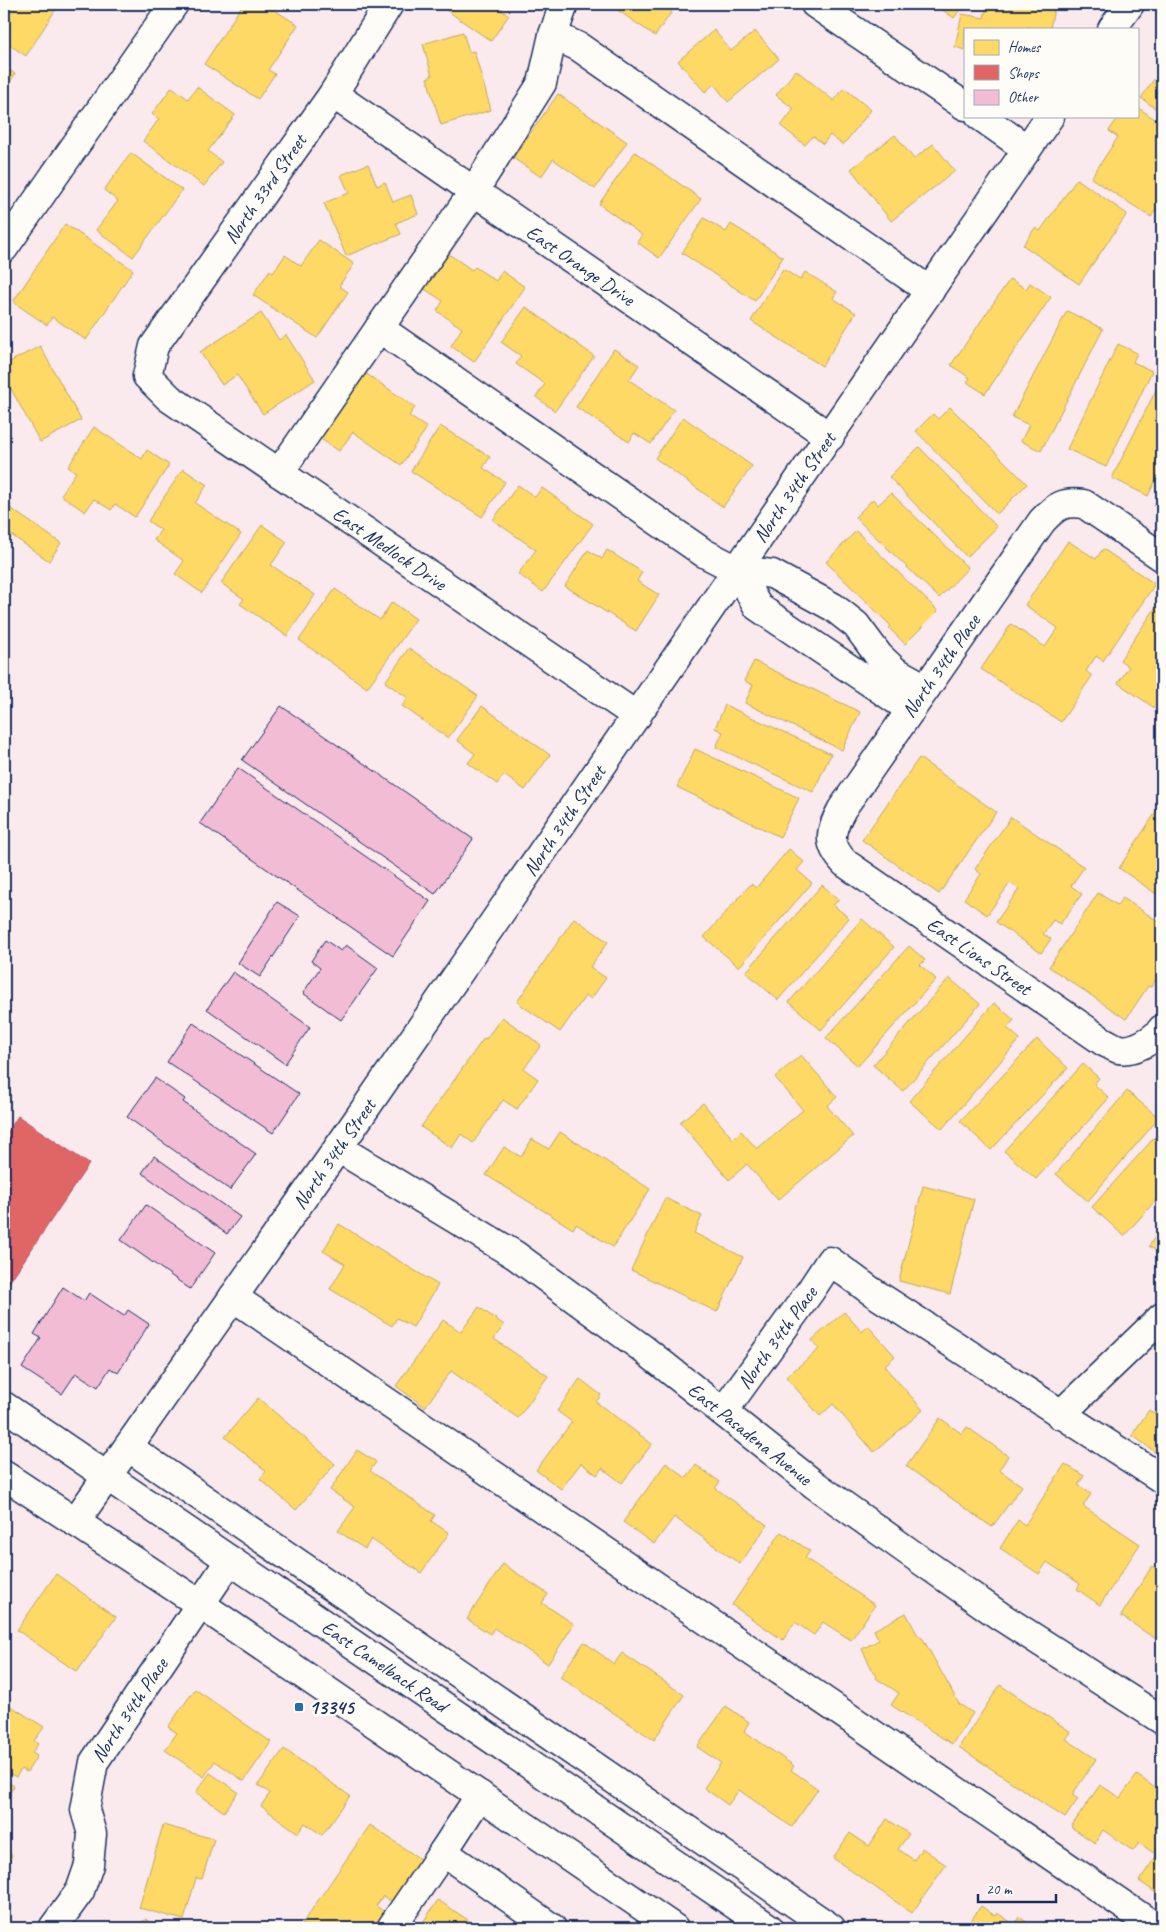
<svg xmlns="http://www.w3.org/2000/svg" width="1166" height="1932" font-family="Caveat,sans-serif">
<rect width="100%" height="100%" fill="#fae9ed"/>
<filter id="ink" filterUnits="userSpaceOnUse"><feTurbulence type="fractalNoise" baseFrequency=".02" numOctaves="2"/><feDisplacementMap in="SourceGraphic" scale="10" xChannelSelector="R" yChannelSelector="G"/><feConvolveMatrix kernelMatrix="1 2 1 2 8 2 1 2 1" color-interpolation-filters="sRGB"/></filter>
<g filter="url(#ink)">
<g fill="#ffd966" stroke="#bba664">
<polygon points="7,4 59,4 26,56 4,41 4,10"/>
<polygon points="243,4 265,4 298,25 268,70 275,74 258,99 204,64"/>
<polygon points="445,4 506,4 501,10 509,15 491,41 442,7"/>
<polygon points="609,4 677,4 655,36"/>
<polygon points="934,4 964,4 954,18"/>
<polygon points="987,4 1055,4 1050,29 1027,27 1027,29 965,29 965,50 955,47 962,14 984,18"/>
<polygon points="714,30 731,51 755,31 779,59 728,102 714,84 705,92 678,61"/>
<polygon points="463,32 469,52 474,51 491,110 441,125 427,78 432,76 423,44"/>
<polygon points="4,66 15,74 4,91"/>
<polygon points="1162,68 1162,113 1141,98"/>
<polygon points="796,70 834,101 844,88 871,110 843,145 830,135 823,144 813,136 805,145 781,126 794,109 776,95"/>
<polygon points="172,87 188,99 197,87 235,115 208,151 222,162 204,186 143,141 159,119 152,114"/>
<polygon points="558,94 627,142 595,189 553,159 541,177 513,158"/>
<polygon points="1137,107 1162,124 1162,136 1157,143 1162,146 1162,200 1151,217 1091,178 1118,137 1109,131 1119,116 1137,116"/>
<polygon points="895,135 914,159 933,144 955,171 891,221 851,169"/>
<polygon points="635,152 701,199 659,258 637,242 642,235 599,204"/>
<polygon points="131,153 182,190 133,257 96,230 118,201 104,190"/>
<polygon points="368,164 377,186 385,182 393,202 411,195 418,214 396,223 401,234 346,256 324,203 349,193 341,175"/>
<polygon points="1077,179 1127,214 1079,284 1023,245 1035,228 1040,231"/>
<polygon points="704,218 726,232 731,224 783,257 755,301 682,253"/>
<polygon points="65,224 133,270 86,340 52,317 47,325 13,302"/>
<polygon points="319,240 354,264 339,286 348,292 317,338 253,295 270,270 273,273 285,255 301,266"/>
<polygon points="447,253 472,270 475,267 496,281 502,271 525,287 474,362 451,346 462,328 437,311 443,301 423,288"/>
<polygon points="783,269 800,280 805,272 837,292 833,298 856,313 822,366 751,321"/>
<polygon points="1010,279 1026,289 1030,283 1051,297 985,394 967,382 970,378 951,365"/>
<polygon points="526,307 594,356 555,411 536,397 545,384 516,364 521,356 501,342"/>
<polygon points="1067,311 1103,329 1041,451 1021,441 1029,425 1012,417"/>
<polygon points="261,313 279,340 286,335 315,380 263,414 237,375 222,385 200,352"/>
<polygon points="1118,344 1137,353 1133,362 1152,371 1106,467 1067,449"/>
<polygon points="40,346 81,420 40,442 4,376 4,365"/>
<polygon points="614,349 639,365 629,380 674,410 651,444 634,433 629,442 576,407"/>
<polygon points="362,371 415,407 409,416 427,428 401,465 353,432 339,451 318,437"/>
<polygon points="1162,378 1162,467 1148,496 1112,478"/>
<polygon points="950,407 1027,484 997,514 916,431 933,414 938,419"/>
<polygon points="683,417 752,466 723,507 655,458"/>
<polygon points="440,426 490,457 483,468 505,482 482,517 411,471"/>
<polygon points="94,427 142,459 147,450 169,465 135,517 115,504 111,510 94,499 85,512 61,495 76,472 68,467"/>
<polygon points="919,447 997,527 967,557 889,477"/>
<polygon points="183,469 207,485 195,503 241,534 202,593 175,574 184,561 154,540 161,530 148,521"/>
<polygon points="518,485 535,497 542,488 593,524 543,592 518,574 536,550 493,520"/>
<polygon points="1162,490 1162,511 1154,506"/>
<polygon points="891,493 968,568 939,598 855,517 873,499 878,505"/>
<polygon points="4,504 61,543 49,561 4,530"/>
<polygon points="262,525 287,542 271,565 315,595 287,636 240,604 244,599 221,583"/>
<polygon points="856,531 938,611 905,644 889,628 891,626 826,562"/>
<polygon points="1068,541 1096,559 1103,549 1155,584 1103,661 1096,656 1086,671 1092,676 1061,722 981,669 1011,624 1045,647 1058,628 1025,605"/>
<polygon points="588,550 602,559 607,550 642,572 637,581 659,595 636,631 565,586"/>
<polygon points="335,589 380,620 392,602 416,619 367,688 299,640"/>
<polygon points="1162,598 1162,713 1118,683 1129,667 1120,660"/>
<polygon points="409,648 478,696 448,738 402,706 408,698 385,682"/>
<polygon points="754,661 860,712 842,750 745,703 753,685 744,681"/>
<polygon points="725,705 831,754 813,792 716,747 723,732 715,728"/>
<polygon points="482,706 550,755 525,790 504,775 497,784 468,763 475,754 457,740"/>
<polygon points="695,749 799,798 780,837 677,787"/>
<polygon points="919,758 996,812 939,894 862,840"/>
<polygon points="1162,803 1162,898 1119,868"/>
<polygon points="1011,817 1084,867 1071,886 1082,894 1060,924 1053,920 1043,934 1051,939 1041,953 996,922 1019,889 1010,883 987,915 964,899 981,874 975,869"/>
<polygon points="789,849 804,862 797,870 812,883 739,967 704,937 751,884 756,888"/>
<polygon points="822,885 839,900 833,905 849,918 778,1000 746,972"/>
<polygon points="1098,893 1117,905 1123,898 1162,924 1162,970 1151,987 1148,986 1126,1019 1049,967"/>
<polygon points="574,918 608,942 590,967 606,978 591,999 586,995 560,1032 517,1002"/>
<polygon points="862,919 894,947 821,1030 789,1002"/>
<polygon points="909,946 925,960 920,965 936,979 858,1066 826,1038"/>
<polygon points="949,978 980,1004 903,1091 873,1065"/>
<polygon points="994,1003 1014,1020 1007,1028 1020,1039 942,1129 909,1101"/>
<polygon points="502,1017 541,1045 524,1069 538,1079 517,1109 503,1100 473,1143 461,1134 452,1148 421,1127 484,1038 486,1039"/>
<polygon points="1037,1039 1068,1068 991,1150 960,1121"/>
<polygon points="801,1055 837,1097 827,1106 853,1136 778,1200 747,1164 729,1180 680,1122 703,1103 733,1139 741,1131 757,1149 803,1110 775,1077"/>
<polygon points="1083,1064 1099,1078 1094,1084 1109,1098 1036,1179 1004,1151"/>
<polygon points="1127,1091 1159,1118 1088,1201 1056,1174"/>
<polygon points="1162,1129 1162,1193 1124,1236 1092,1207"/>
<polygon points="560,1132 650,1189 613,1247 576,1224 573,1229 486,1175 504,1147 521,1157 532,1139 549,1149"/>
<polygon points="923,1186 974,1199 950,1294 899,1281"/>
<polygon points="665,1198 702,1216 694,1233 743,1257 717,1312 631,1270"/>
<polygon points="339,1224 438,1285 413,1327 397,1318 392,1326 330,1289 345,1264 323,1251"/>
<polygon points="1162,1226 1162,1255 1149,1246"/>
<polygon points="479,1307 504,1325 494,1339 548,1376 518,1418 451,1371 425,1407 396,1386 443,1320 461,1332"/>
<polygon points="844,1312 862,1332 868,1326 895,1356 884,1366 923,1410 874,1452 833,1404 820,1416 786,1377 819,1349 812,1340"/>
<polygon points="580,1379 601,1395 596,1402 652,1444 622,1483 602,1468 597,1475 581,1463 561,1489 536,1470 572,1422 557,1411"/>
<polygon points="258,1398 335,1464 296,1510 260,1479 266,1471 225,1437"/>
<polygon points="1149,1410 1161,1418 1162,1416 1162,1457 1132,1435"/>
<polygon points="940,1418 962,1434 967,1427 1008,1456 999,1470 1022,1486 992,1527 906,1466"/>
<polygon points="357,1450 376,1462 370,1471 435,1515 431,1521 449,1533 421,1573 371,1539 365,1549 338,1531 355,1507 330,1490"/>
<polygon points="666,1463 686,1478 696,1465 720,1482 715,1488 767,1525 740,1564 674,1517 654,1544 623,1522"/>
<polygon points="1065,1464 1084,1476 1078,1485 1091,1494 1083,1506 1140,1544 1100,1605 1077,1589 1080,1584 1047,1562 1039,1574 1000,1548 1018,1520 1025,1525"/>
<polygon points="781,1532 810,1551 805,1558 875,1605 851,1640 823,1622 814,1635 795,1622 783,1640 732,1605"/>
<polygon points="503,1564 548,1594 542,1603 574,1624 548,1664 494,1628 490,1634 467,1619"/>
<polygon points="1152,1566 1162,1573 1162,1643 1121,1616"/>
<polygon points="56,1574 116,1617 77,1672 17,1630"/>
<polygon points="906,1613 917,1634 923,1639 959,1704 973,1713 952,1744 891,1705 899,1693 877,1679 862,1649 879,1640 874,1630"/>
<polygon points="584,1642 614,1664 622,1653 684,1695 654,1740 560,1677"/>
<polygon points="1000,1685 1071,1732 1066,1739 1096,1759 1072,1795 1078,1799 1065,1818 959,1747"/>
<polygon points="195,1689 271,1742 244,1781 215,1761 204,1777 165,1750 177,1733 168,1727"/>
<polygon points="6,1703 44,1727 34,1741 38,1744 32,1753 37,1756 27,1772 21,1769 16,1777 11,1774 6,1781 14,1786 4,1802 4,1706"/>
<polygon points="726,1706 749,1722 744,1731 794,1766 791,1770 818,1789 792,1827 739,1790 728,1805 704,1788 721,1763 697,1747"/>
<polygon points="284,1749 350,1796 322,1835 305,1823 298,1833 261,1806 270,1793 258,1785"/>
<polygon points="210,1773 238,1792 224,1812 196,1792"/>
<polygon points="1137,1775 1162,1793 1162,1897 1139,1881 1157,1855 1139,1843 1133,1851 1103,1830 1095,1843 1071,1827 1100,1785 1120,1798"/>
<polygon points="887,1819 909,1834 898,1849 914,1860 922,1848 946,1865 912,1913 833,1858 850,1833 869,1846"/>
<polygon points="163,1825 214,1839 202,1879 196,1878 184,1920 139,1908"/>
<polygon points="370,1825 426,1863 397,1905 383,1896 376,1906 390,1916 381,1928 308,1928 302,1924"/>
<polygon points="4,1851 12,1855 4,1869"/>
<polygon points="438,1900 480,1928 419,1928"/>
<polygon points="981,1906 995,1916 997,1913 1015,1925 1019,1917 1035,1928 966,1928"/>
<polygon points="146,1919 154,1928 136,1928"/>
</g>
<polygon fill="#e06666" stroke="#a55664" points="18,1116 89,1164 4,1290 4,1138"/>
<g fill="#f3bcd5" stroke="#1b2f5e">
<polygon points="281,706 473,839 435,894 242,760"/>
<polygon points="238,768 430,901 393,956 200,823"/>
<polygon points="277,902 300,916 260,977 238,963"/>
<polygon points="325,940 341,951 346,945 378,968 341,1020 303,993 320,968 311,961"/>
<polygon points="233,972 310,1027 285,1064 207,1009"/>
<polygon points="193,1023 299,1094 273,1133 167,1062"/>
<polygon points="155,1078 185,1099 183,1102 256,1154 230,1190 127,1117"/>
<polygon points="154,1156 240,1217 227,1234 142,1173"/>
<polygon points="146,1205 215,1253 190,1289 121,1240"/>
<polygon points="63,1287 84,1301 89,1293 124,1316 128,1310 149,1324 118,1373 110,1368 98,1387 76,1373 62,1394 22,1368 41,1338 34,1334"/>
</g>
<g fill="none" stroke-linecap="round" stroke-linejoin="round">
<g stroke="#1b2f5e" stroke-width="31">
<g id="minor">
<path id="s1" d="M389 4 333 94 154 346 147 376 169 398 637 716"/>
<polyline points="815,4 965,106"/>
<polyline points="1112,29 1130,4"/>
<polyline points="553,35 579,47 930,291"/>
<path id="s2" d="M333 94 830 437"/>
<polyline points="980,116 1027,149"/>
<polyline points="4,248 174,4"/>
<polyline points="379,328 704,553 737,570 772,574 833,607 856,625 879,656 895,671 926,688"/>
<polyline points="279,473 474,191 542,83 553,35 564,4"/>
<path id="s3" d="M1162 557 1084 504C1063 501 1056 506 1042 521L842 809C830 831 826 843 845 863L1104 1042C1109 1044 1114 1048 1119 1049 1133 1052 1154 1040 1162 1029"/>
<polyline points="737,570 758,607 911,710"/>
<path id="s4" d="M338 1148 515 1255 642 1348 815 1485 909 1552 1000 1616 1162 1720"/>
<polyline points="233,1297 1157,1928"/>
<path id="s5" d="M723 1412 811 1290 830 1261 871 1291 1162 1479"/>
<polyline points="1060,1415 1162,1317"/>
<polyline points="128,1447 831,1928"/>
<path id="s6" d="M75 1522 338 1148 1050 116"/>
<polyline points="480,1795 443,1852 552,1928"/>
<path id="s7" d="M53 1928 80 1891 89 1865 92 1834 85 1810 94 1762 230 1560"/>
<polyline points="391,1928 443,1852"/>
</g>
</g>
<g stroke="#1b2f5e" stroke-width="31">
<g id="major">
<path id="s8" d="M4 1406 769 1928"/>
<polyline points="4,1475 200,1604 674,1928"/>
</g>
</g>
<use href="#minor" stroke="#fdfcf7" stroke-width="28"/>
<use href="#major" stroke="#fdfcf7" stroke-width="28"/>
</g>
</g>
<rect fill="#1f6fb2" stroke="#fdfcf7" stroke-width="2" x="294" y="1702" width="10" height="10" rx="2.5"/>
<g text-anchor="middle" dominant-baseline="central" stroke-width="5" stroke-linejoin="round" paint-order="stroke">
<g font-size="20" fill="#1b2f5e" stroke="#fdfcf7">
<text transform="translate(265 189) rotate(-55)">North 33rd Street</text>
<text stroke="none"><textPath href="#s2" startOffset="301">East Orange Drive</textPath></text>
<text stroke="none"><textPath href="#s6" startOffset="1260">North 34th Street</textPath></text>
<text stroke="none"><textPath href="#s1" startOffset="744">East Medlock Drive</textPath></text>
<text transform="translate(941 666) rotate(-55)">North 34th Place</text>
<text stroke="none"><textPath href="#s6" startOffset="855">North 34th Street</textPath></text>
<text stroke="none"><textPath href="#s3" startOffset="716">East Lions Street</textPath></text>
<text stroke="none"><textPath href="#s6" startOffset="450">North 34th Street</textPath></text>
<text stroke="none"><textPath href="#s5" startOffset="92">North 34th Place</textPath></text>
<text stroke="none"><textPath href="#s4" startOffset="502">East Pasadena Avenue</textPath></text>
<text stroke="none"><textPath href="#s8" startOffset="461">East Camelback Road</textPath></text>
<text stroke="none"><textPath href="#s7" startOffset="241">North 34th Place</textPath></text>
</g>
<g font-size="20" font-weight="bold" fill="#1b2f5e" stroke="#fdfcf7" text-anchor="start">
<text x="309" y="1707">13345</text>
</g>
</g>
<rect width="1166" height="1932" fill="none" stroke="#fdfcf7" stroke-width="20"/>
<rect x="10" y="10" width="1146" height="1912" fill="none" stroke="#1b2f5e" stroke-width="2" filter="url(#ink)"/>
<rect x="964" y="28" width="175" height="90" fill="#fdfcf7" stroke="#a3aaba"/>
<rect x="974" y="40" width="25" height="15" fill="#ffd966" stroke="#a3aaba"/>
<text x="1008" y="52" font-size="15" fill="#1b2f5e">Homes</text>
<rect x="974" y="65" width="25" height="15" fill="#e06666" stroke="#a3aaba"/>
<text x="1008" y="78" font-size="15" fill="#1b2f5e">Shops</text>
<rect x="974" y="90" width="25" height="15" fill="#f3bcd5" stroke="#a3aaba"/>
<text x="1008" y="102" font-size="15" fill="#1b2f5e">Other</text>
<path d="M978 1894v8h78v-8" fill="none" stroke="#1b2f5e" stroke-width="2.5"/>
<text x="986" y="1894" font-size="15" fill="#1b2f5e" stroke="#fdfcf7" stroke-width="4" paint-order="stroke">20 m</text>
</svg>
